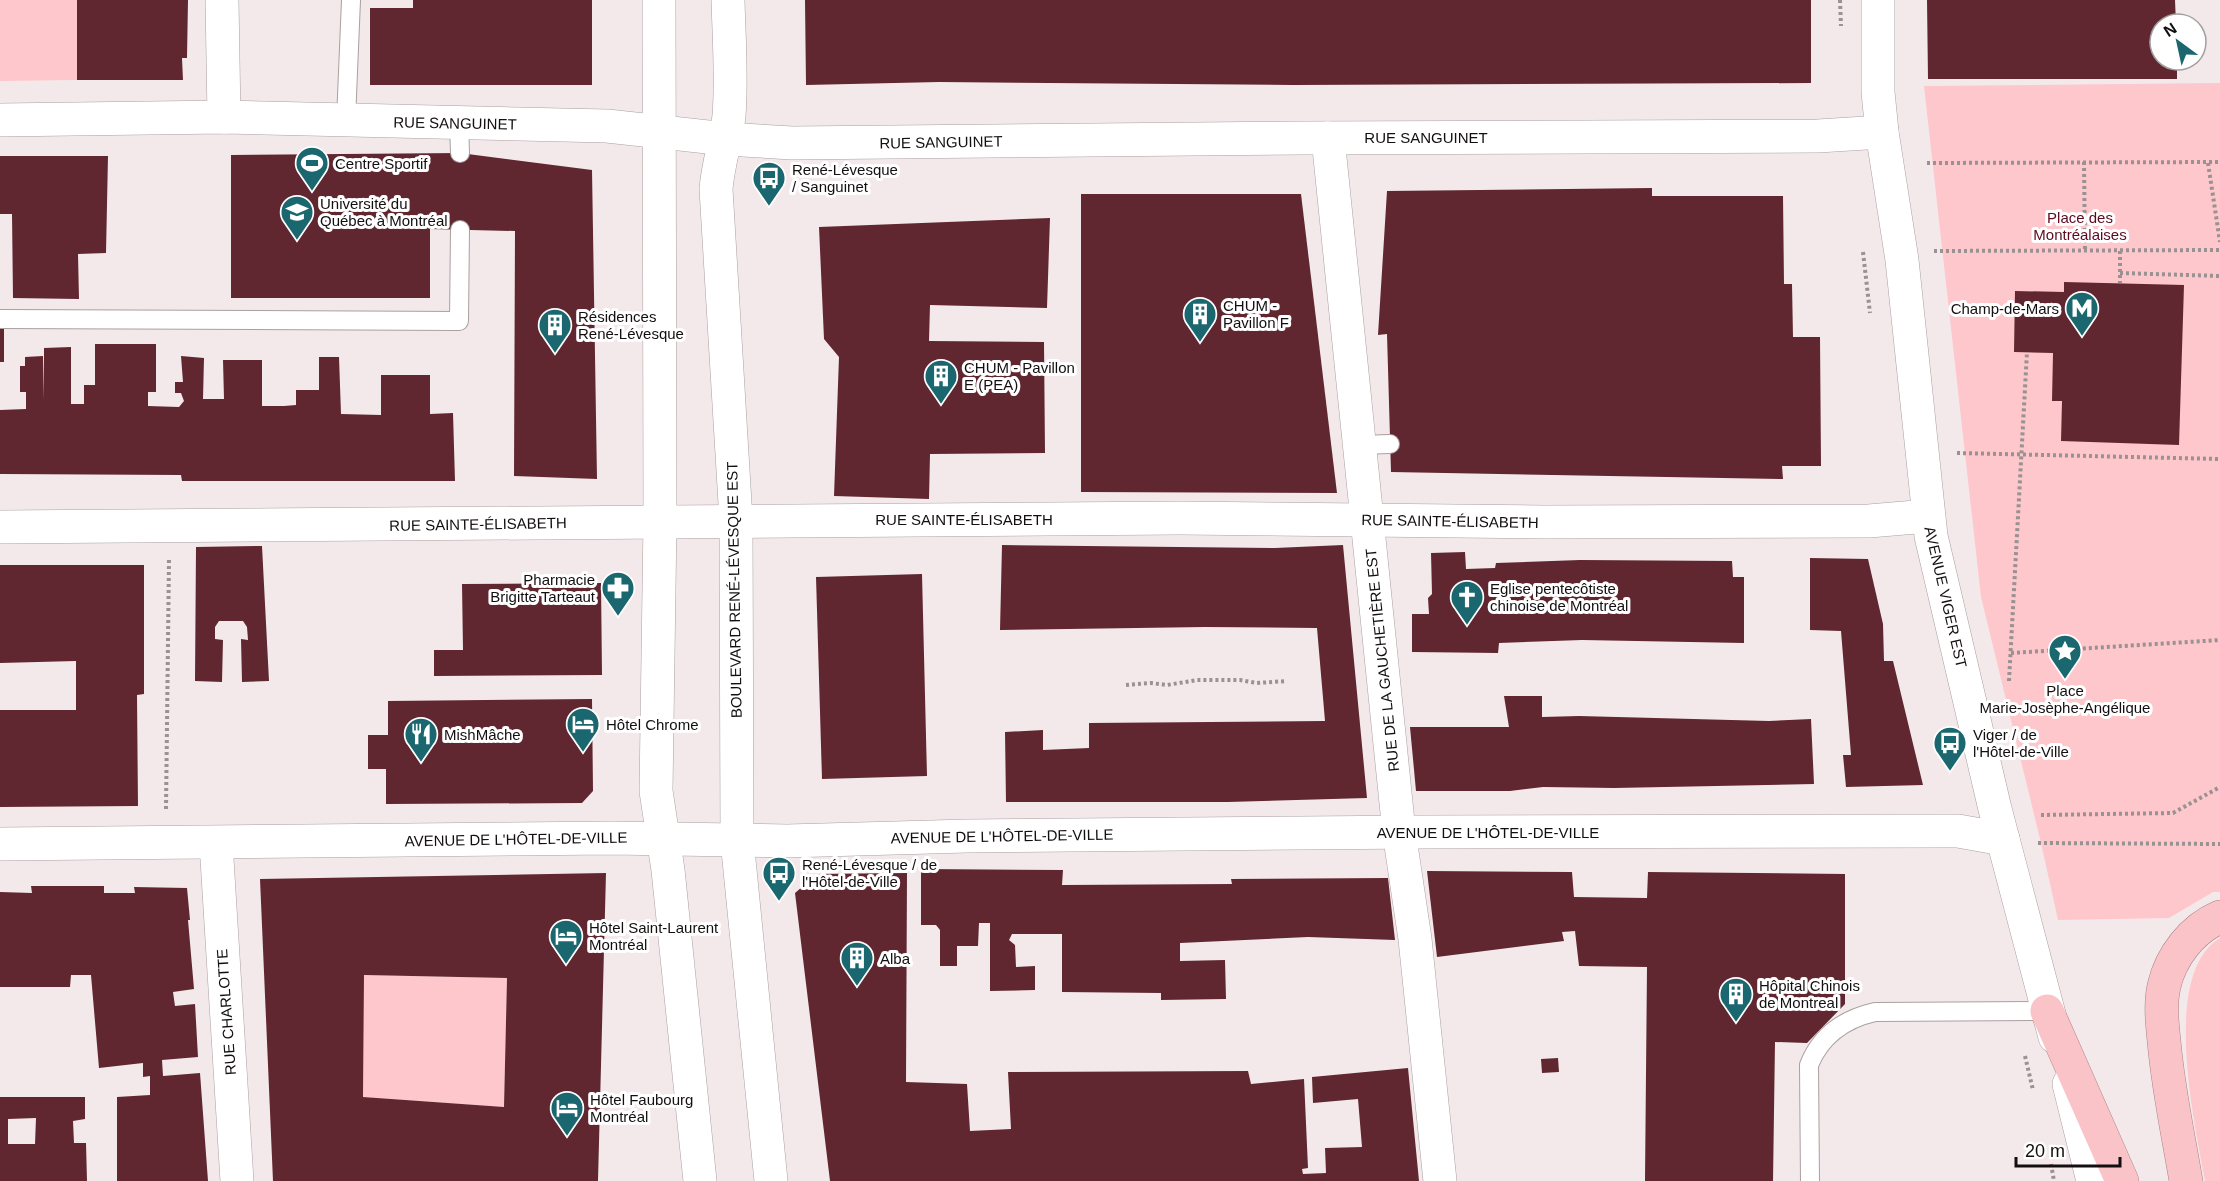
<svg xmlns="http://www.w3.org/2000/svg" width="2220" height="1181" font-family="Arial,sans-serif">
<rect width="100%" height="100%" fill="#f4e9ea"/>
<g fill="#fec7cb">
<polygon points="0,0 77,0 77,80 0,81"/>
<polygon points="2220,83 2220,892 2213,892 2169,918 2058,920 2041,843 1981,597 1924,86"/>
<path d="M2220 938V1181H2205C2195 1124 2160 974 2220 938Z"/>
<polygon points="364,975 507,978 504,1107 363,1097"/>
</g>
<g fill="#602730" fill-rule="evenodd">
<polygon points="77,0 188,0 187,58 182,58 183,80 77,80"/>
<polygon points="413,0 592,0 592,85 370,85 370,8 413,8"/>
<polygon points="805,0 1811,0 1811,83 1293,85 939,82 806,85"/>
<polygon points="1927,0 2175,0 2176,24 2160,24 2160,60 2177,60 2177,79 1928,79"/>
<polygon points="460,153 592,170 597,479 514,476 515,231 430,229 430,298 231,298 231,155"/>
<polygon points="0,156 108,156 106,253 78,254 79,299 13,298 12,214 0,214"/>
<polygon points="1652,188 1652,196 1783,196 1784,284 1792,284 1793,337 1820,337 1821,466 1782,466 1783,479 1391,472 1387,334 1378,335 1387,191"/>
<polygon points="1081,194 1301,194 1337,493 1081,492"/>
<polygon points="1050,218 1047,308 930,305 929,341 1044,342 1045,453 930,454 929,499 834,496 839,357 824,339 819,227"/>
<polygon points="2064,282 2184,285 2179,445 2061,441 2062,401 2052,401 2053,353 2014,352 2015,291 2064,292"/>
<rect x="0" y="329" width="4" height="33"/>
<polygon points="95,344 156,344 156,392 148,392 148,406 179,407 184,401 181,393 175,393 175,382 183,382 181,356 204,358 203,399 224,399 223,360 262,360 262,406 284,406 296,405 296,390 319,390 319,357 339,357 341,414 381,415 381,375 430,375 430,414 453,413 455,481 182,481 181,475 0,474 0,410 26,409 26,392 20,392 20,366 25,366 25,357 43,356 44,400 44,348 71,347 71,404 84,404 84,385 95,385"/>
<polygon points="1002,545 1275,548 1343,545 1367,798 1228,802 1006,802 1005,732 1043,730 1043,750 1089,748 1089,723 1325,721 1317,628 1205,627 1000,630"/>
<polygon points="262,546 269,681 242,682 241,639 248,640 247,627 243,621 219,621 215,627 215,639 223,640 222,682 195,681 196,547"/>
<polygon points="1465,552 1466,569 1495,568 1496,563 1580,560 1732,561 1733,577 1744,577 1744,643 1582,640 1499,643 1498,653 1412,652 1412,614 1429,614 1428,598 1432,594 1431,553"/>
<polygon points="1810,558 1868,559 1883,624 1884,661 1893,661 1923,785 1846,787 1843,755 1851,755 1841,631 1810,630"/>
<polygon points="0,565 144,565 144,694 137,695 138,806 0,807 0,710 76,710 76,661 0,663"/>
<polygon points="922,574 927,776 822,779 816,577"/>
<polygon points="601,583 602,675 434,676 434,650 463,650 462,584"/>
<polygon points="1504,696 1542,696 1542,717 1579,716 1769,721 1811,719 1814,784 1614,788 1543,787 1510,791 1416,791 1410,727 1509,727"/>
<polygon points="592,699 593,791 582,803 386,804 386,769 368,769 368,735 388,735 388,701"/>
<polygon points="921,869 1063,870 1062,885 1232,884 1231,879 1388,878 1395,940 1308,937 1180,943 1180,961 1225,960 1226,999 1161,1000 1161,993 1062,992 1062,934 1012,934 1009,940 1015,945 1016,967 1035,966 1035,990 990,991 990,923 979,923 978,946 957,946 957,966 940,966 940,930 936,925 921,925"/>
<polygon points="1427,871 1572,872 1574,897 1647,898 1648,872 1845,874 1845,1004 1807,1043 1775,1042 1773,1181 1645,1181 1647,967 1579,966 1575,931 1562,932 1564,941 1437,957"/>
<path d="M606 873 598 1181H273L260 879ZM364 975 507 978 504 1107 363 1097Z"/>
<polygon points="907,873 906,1082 967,1084 970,1131 1011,1129 1008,1072 1248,1071 1251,1084 1304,1079 1308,1168 1302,1169 1303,1174 1326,1173 1325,1148 1362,1147 1358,1099 1313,1103 1312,1077 1408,1068 1419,1181 830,1181 795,893 817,874"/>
<polygon points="31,886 104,886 104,893 135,893 134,887 187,888 190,920 188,920 194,989 173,992 175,1006 195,1004 198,1057 162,1060 163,1076 200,1073 208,1181 117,1181 117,1097 150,1095 150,1076 143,1077 143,1063 99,1068 91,975 71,975 70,987 0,987 0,892 32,893"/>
<polygon points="1558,1058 1559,1072 1542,1073 1541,1059"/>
<path d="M0 1097H85V1119L73 1121 74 1143H86L87 1181H0ZM36 1118 35 1144H8V1119Z"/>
</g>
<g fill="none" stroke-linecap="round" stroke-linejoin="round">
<g stroke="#aaa0a0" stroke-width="20">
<g id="lane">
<polyline points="346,120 351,0"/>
<polyline points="459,122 460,153"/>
<polyline points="0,319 459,321 460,230"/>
<polyline points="1359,445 1390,444"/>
<path d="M1810 1181 1809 1065C1821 1035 1844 1019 1875 1012L2047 1011"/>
</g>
</g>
<g stroke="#aaa0a0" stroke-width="34">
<g id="street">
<polyline points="222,0 224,117"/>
<polyline points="0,120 224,117 607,126 726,139 792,143 1304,138 1818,136 1882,132"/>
<polyline points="1328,138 1399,832 1415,939 1440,1181"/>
<polyline points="0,527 1181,518 1544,522 1869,521 1928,516"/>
<polyline points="216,843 237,1181"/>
<polyline points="0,844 612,838 787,841 967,836 1422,832 1943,831 1958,831 2003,839"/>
</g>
</g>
<g stroke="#aaa0a0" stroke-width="34">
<g id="secondary">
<polyline points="659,0 660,522 656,791 668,870 700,1181"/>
<path d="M728 0C729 38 732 78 729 116 726 141 718 164 716 189L736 520 737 840 771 1181"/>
<polyline points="1878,0 1878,92 1882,132 1902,260 1931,536 1995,809 2055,1037"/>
<polyline points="2069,1084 2093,1181"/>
</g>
</g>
<g stroke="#a98488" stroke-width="34">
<g id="highway">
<polyline points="2047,1011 2122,1181"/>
<path d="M2186 1181C2178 1134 2168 1088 2164 1041 2162 1022 2160 1004 2164 986 2171 956 2192 929 2220 917"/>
</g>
</g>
<g stroke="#999192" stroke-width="4" stroke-dasharray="3 3" stroke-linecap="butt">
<polyline points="1840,0 1841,26"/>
<polyline points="2084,162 2085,250"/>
<polyline points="1927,163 2220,162"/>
<polyline points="2208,163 2220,242"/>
<polyline points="1934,251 2220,250"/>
<polyline points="2120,251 2120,283"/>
<polyline points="1863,252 1870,313"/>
<polyline points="2120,273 2220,276"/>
<polyline points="1957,453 2220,459"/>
<polyline points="2011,653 2220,640"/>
<polyline points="2009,681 2027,352"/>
<polyline points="1126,685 1151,683 1167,685 1197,680 1240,680 1257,683 1287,681"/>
<polyline points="166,809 169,558"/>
<polyline points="2041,815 2173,813 2220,787"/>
<polyline points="2038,843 2220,844"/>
<polyline points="2025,1056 2033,1090"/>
<polyline points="2051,1164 2054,1181"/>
</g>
<use href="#lane" stroke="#fff" stroke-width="18"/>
<use href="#street" stroke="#fff" stroke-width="33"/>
<use href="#secondary" stroke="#fff" stroke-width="33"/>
<use href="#highway" stroke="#fac3c8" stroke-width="33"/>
</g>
<defs>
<g id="stadium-pin" transform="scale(1.725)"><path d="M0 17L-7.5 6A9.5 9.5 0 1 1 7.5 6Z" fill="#1b676f" stroke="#fff"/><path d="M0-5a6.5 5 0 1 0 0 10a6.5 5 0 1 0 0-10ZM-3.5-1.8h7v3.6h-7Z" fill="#fff"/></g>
<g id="bus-pin" transform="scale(1.725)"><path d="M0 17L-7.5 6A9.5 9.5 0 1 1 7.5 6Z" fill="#1b676f" stroke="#fff"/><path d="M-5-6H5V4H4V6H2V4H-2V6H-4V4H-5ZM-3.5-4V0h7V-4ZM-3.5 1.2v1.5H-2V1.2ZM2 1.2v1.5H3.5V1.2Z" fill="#fff"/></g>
<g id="university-pin" transform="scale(1.725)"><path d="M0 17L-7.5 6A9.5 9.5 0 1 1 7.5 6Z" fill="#1b676f" stroke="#fff"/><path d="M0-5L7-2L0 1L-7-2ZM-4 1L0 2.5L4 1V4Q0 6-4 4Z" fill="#fff"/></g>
<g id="metro-pin" transform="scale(1.725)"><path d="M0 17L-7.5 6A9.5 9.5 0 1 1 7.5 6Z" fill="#1b676f" stroke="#fff"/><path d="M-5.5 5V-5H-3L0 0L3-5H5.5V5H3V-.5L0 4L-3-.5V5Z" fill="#fff"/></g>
<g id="building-pin" transform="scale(1.725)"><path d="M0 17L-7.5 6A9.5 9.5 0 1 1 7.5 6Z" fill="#1b676f" stroke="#fff"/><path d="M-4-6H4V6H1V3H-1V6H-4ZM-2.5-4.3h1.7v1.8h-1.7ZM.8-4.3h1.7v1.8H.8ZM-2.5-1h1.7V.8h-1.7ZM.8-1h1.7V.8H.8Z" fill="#fff"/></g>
<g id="pharmacy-pin" transform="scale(1.725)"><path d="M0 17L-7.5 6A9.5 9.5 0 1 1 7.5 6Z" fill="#1b676f" stroke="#fff"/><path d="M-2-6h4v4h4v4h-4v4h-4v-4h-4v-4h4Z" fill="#fff"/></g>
<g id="church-pin" transform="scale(1.725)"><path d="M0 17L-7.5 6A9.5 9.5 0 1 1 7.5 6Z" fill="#1b676f" stroke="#fff"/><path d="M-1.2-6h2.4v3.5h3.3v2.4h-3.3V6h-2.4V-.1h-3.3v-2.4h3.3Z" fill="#fff"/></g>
<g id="sight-pin" transform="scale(1.725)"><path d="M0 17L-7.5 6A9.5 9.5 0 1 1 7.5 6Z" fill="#1b676f" stroke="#fff"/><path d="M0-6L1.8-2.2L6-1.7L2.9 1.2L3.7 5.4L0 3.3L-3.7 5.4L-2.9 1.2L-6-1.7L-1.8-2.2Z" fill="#fff"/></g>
<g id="hotel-pin" transform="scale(1.725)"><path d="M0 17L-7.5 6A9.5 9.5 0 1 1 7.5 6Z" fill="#1b676f" stroke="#fff"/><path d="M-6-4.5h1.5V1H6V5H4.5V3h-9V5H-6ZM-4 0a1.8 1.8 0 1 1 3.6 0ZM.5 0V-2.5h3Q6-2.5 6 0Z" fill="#fff"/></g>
<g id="restaurant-pin" transform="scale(1.725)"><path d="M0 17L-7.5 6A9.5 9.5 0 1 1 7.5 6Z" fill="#1b676f" stroke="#fff"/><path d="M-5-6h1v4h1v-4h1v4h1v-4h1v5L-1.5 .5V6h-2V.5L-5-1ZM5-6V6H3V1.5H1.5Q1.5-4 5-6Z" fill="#fff"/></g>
</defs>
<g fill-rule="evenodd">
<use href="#stadium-pin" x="312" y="163"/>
<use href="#bus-pin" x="769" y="178"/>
<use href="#university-pin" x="297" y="212"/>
<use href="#metro-pin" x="2082" y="308"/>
<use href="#building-pin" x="1200" y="314"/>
<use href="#building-pin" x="555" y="325"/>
<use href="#building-pin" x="941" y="376"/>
<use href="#pharmacy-pin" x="618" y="588"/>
<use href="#church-pin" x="1467" y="597"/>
<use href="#sight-pin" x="2065" y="651"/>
<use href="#hotel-pin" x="583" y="724"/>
<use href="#restaurant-pin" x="421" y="734"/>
<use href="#bus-pin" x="1950" y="743"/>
<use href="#bus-pin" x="779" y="873"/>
<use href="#hotel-pin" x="566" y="936"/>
<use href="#building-pin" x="857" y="958"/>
<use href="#building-pin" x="1736" y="994"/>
<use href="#hotel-pin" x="567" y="1108"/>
</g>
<g text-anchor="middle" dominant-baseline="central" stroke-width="6" stroke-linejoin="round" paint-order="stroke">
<g font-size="15" fill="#130f10" stroke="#fff">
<text transform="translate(455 123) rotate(1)">RUE SANGUINET</text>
<text x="1426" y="137">RUE SANGUINET</text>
<text transform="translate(941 142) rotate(-1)">RUE SANGUINET</text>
<text x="964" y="519">RUE SAINTE-ÉLISABETH</text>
<text transform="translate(1450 521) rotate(1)">RUE SAINTE-ÉLISABETH</text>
<text transform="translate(478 524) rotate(-1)">RUE SAINTE-ÉLISABETH</text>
<text transform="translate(734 590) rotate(-91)">BOULEVARD RENÉ-LÉVESQUE EST</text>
<text transform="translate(1946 597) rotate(77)">AVENUE VIGER EST</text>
<text transform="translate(1382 660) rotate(-96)">RUE DE LA GAUCHETIÈRE EST</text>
<text x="1488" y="832">AVENUE DE L'HÔTEL-DE-VILLE</text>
<text transform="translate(1002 836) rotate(-1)">AVENUE DE L'HÔTEL-DE-VILLE</text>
<text transform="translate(516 839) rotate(-1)">AVENUE DE L'HÔTEL-DE-VILLE</text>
<text transform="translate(226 1012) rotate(-94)">RUE CHARLOTTE</text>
</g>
<g font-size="15" fill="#130f10" stroke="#fff" text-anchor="start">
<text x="335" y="163">Centre Sportif</text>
<text x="792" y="169">René-Lévesque<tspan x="792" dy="17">/ Sanguinet</tspan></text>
<text x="320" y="203">Université du<tspan x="320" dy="17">Québec à Montréal</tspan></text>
<text x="1223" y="305">CHUM -<tspan x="1223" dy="17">Pavillon F</tspan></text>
<text x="2059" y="308" text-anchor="end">Champ-de-Mars</text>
<text x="578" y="316">Résidences<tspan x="578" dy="17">René-Lévesque</tspan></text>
<text x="964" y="367">CHUM - Pavillon<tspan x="964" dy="17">E (PEA)</tspan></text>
<text x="595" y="579" text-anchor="end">Pharmacie<tspan x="595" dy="17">Brigitte Tarteaut</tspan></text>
<text x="1490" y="588">Eglise pentecôtiste<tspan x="1490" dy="17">chinoise de Montréal</tspan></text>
<text x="2065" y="690" text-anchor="middle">Place<tspan x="2065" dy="17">Marie-Josèphe-Angélique</tspan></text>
<text x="606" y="724">Hôtel Chrome</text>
<text x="444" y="734">MishMâche</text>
<text x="1973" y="734">Viger / de<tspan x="1973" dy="17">l'Hôtel-de-Ville</tspan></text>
<text x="802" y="864">René-Lévesque / de<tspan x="802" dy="17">l'Hôtel-de-Ville</tspan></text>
<text x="589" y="927">Hôtel Saint-Laurent<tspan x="589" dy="17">Montréal</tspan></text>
<text x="880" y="958">Alba</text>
<text x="1759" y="985">Hôpital Chinois<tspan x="1759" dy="17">de Montreal</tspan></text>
<text x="590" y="1099">Hôtel Faubourg<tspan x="590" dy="17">Montréal</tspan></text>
</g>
<g font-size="15" fill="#5d0a20" stroke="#fff">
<text x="2080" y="217">Place des<tspan x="2080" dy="17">Montréalaises</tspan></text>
</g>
</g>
<g transform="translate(2178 42) rotate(327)"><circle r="28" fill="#ffffff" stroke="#a19f9f" stroke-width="1.5"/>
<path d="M0-4.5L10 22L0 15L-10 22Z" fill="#1b676f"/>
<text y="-9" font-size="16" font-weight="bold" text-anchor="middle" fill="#130f10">N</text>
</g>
<path d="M2016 1157v9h104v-9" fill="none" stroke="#130f10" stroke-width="3"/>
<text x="2025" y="1157" font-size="18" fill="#130f10" stroke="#ffffff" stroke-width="4.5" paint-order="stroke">20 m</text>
</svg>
